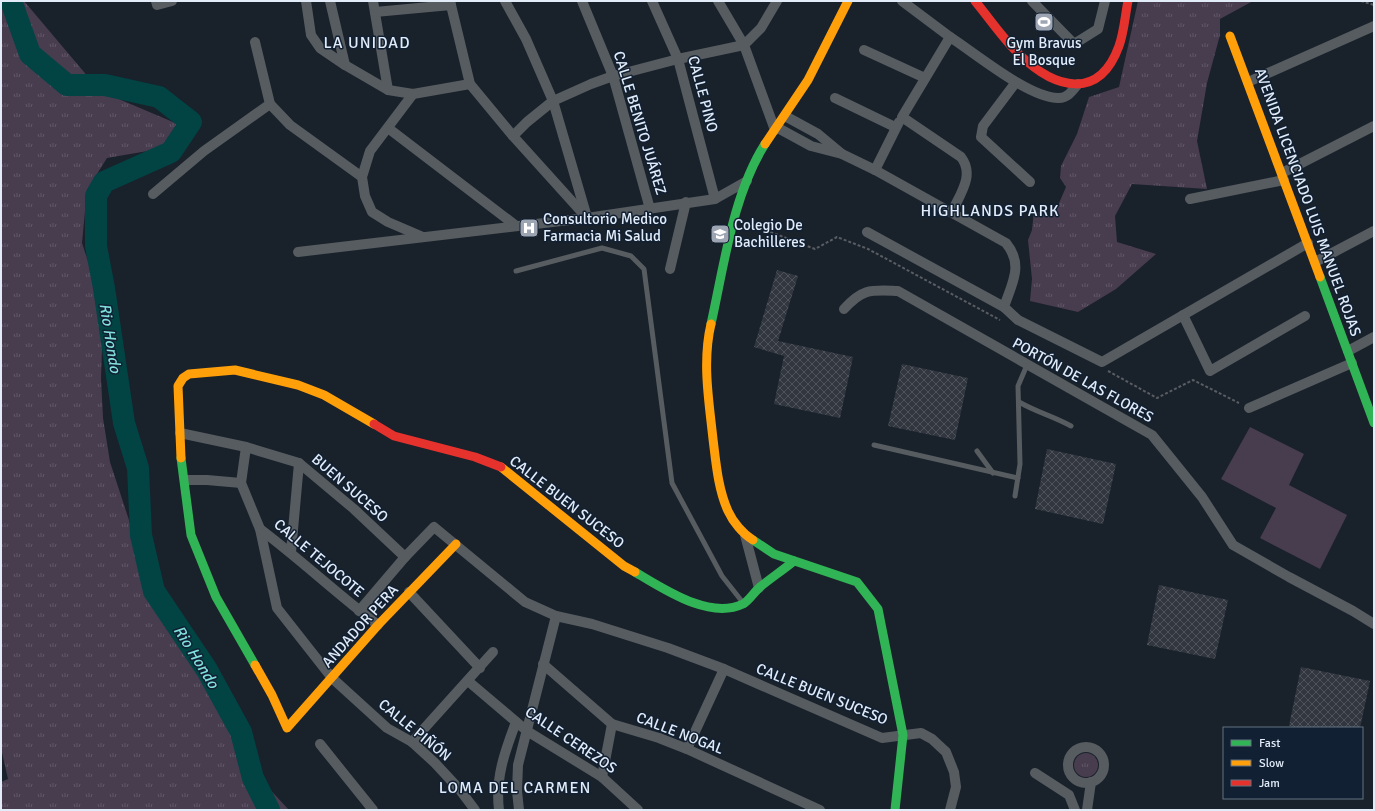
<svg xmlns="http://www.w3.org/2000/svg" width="1375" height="811" font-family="Signika,sans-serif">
<defs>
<pattern id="grass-tufts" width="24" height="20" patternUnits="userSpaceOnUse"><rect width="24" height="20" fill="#483c4f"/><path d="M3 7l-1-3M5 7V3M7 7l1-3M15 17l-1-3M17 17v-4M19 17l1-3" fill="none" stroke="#625869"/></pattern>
<pattern id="building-cross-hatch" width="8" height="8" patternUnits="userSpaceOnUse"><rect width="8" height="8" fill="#32373f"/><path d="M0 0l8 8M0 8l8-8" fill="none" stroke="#4f545c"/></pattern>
</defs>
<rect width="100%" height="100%" fill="#19212b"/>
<g fill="url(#grass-tufts)">
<polygon points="1,1 24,1 100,91 180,125 165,148 107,158 87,190 82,243 94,280 103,321 101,378 103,418 110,462 158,609 178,637 264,783 289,810 1,810 1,782 8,779 1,748"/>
<polygon points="1138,1 1253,1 1220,19 1220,35 1207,83 1197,141 1207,189 1132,184 1115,216 1117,242 1156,254 1116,289 1078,312 1030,301 1032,279 1028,240 1032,230 1034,211 1053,217 1066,187 1060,178 1061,166 1077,134 1089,97 1119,87"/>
<circle cx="1086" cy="765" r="12"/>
</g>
<polygon fill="#483c4f" points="1250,427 1304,454 1289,485 1347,515 1320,569 1260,538 1276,508 1221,479"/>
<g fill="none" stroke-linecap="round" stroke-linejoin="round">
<polyline stroke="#024343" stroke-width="22" points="11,1 30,54 67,85 105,85 159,97 191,122 171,152 104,182 96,196 96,246 104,288 124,423 138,468 141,535 154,591 207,670 241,732 253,778 269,810"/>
</g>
<g fill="url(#building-cross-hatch)">
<polygon points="777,270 798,276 778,341 853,357 840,418 774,404 784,356 754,347"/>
<polygon points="902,364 968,378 955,440 888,426"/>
<polygon points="1047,449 1116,464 1103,524 1035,509"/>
<polygon points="1159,585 1228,600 1215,659 1147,645"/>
<polygon points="1301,667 1370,681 1360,728 1296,728 1289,726"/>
</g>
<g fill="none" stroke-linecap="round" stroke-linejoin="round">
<g stroke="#595d62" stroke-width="2" stroke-dasharray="3 2" stroke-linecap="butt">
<polyline points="1361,1 1374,5"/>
<polyline points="747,223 815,249 837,237 868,249 1000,320"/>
<polyline points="1108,371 1157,398 1193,380 1239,403"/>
</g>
<g stroke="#575c60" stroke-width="5">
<polyline points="516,271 602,248 631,256 644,269 672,483 722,576 744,604"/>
<path d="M1019 402C1036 412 1053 416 1071 426"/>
<polyline points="874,445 1018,478"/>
<polyline points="977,451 993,473"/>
<polyline points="1015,496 1020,464 1018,386 1027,365"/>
</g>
<g stroke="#575c60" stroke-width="10">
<polyline points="156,1 157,5 172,1"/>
<polyline points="306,1 311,35 320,48 345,65 388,90 413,94 470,84"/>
<polyline points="330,1 345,65"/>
<polyline points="373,1 388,90"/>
<polyline points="450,1 470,84 513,136 587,218"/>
<polyline points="505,1 526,39 553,101 586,214"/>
<polyline points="582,1 613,76 650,209"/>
<polyline points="652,1 678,59 715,199"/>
<polyline points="718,1 744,45 775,130"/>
<polyline points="902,1 950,37"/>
<polyline points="1032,1 1074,44 1098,29 1105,1"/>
<polyline points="375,12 451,5"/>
<polyline points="255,42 270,104 290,125 362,177"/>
<polyline points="864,50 925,78"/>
<polyline points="1016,82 983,126 981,137 1030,182"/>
<polyline points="1248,82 1374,26"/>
<polyline points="413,94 370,151 362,177 365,196 372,212 388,222 423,237"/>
<polyline points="835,98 895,127"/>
<polyline points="785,116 818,134 842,154"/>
<polyline points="388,128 515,225"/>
<path d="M778 128 811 146 842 154 875 170 1006 243C1024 265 1012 283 1004 307L1018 320 1102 362 1308 243"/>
<polyline points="513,136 527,122 553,101 591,84 613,76 678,59 744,45 761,28 777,1"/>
<polyline points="875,170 899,122"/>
<polyline points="1282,173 1374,126"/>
<polyline points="153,194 204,151 270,104"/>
<polyline points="1190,199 1284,180"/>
<path d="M952 212C960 194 975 175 961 157L902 117 950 37C975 53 1030 99 1059 98 1068 98 1073 90 1078 84"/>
<polyline points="867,232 1004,307"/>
<polyline points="298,252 587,218 715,199 747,181"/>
<polyline points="1315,262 1374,231"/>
<polyline points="670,269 686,202"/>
<path d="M844 309C863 288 871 290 898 291L1152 435 1202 497 1233 545 1289 577 1353 611 1374 624"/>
<polyline points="1183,315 1210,371 1305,316"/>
<polyline points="1348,351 1374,337"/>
<polyline points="1249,408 1352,363"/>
<polyline points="180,433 246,447 299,463 354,509 405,557"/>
<polyline points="246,447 241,483 260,529 277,608 332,678 387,728 412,742 435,763 460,790 475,810"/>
<polyline points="185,480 207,480 241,483"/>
<path d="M260 529C300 559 337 594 378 625"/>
<polyline points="745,535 759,588"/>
<polyline points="291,552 299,463"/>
<polyline points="409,592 480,668"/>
<polyline points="359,611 405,557 434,527 525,602 556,616 592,624 668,648 724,669 882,738 921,733 932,739 946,752 954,772 956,787 950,810"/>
<polyline points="543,664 612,724 659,738 687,749 820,810"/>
<polyline points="468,681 527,731 602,777 638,810"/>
<polyline points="412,742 493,652"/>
<polyline points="320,744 373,810"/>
<circle cx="1086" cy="765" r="18"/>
<polyline points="687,749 724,669"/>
<polyline points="1035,773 1069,795 1075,810"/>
<polyline points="602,777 612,724"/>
<path d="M499 810C495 778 505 751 516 722"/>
<polyline points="519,810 517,791 518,765 556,616"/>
<polyline points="1087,810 1091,782"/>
</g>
<g stroke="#30b455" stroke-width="9">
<polyline points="1320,277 1374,423"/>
<path d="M711 324C724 266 733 194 765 144"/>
<polyline points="181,458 191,535 216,597 255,665"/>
<polyline points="753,540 774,554 857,582 878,609 903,735 895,810"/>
<path d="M635 572C664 589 709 620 743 604 749 601 754 592 760 587 771 578 783 570 794 561"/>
</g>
<g stroke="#ff9f0a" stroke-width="9">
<polyline points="1230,36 1320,277"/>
<polyline points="765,144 808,80 848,1"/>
<path d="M711 324C702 362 709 401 713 439 716 463 718 489 728 511 733 522 743 534 753 540"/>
<polyline points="181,458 178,386 183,378 189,374 235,370 298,385 324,395 374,424"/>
<polyline points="501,467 624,566 635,572"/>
<polyline points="255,665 272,695 287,728 378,625 456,544"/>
</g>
<g stroke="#e5322d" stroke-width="9">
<path d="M975 1C990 19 1003 39 1020 55 1055 89 1099 101 1119 46 1124 32 1125 16 1128 1"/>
<polyline points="374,424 394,436 475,457 501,467"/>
</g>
</g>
<defs>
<g id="stadium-square" transform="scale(1)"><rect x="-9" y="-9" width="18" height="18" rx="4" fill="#9ca5b1" stroke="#112033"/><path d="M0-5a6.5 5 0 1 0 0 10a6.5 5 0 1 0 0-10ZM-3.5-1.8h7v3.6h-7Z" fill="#fff"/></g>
<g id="hospital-square" transform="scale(1)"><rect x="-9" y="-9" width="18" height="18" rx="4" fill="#9ca5b1" stroke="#112033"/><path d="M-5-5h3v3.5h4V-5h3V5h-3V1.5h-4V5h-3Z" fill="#fff"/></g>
<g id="school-square" transform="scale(1)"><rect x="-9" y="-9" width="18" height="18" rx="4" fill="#9ca5b1" stroke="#112033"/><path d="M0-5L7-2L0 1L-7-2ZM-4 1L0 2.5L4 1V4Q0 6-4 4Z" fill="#fff"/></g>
</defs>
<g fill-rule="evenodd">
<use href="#stadium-square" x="1044" y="22"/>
<use href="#hospital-square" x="529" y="228"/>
<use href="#school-square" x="720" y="234"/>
</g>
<g text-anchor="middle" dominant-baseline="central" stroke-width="3" stroke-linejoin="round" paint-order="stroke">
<g font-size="15" fill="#e2ecf9" stroke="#112033" text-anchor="start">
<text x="1044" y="43" text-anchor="middle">Gym Bravus<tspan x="1044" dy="17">El Bosque</tspan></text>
<text x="543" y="219">Consultorio Medico<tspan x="543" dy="17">Farmacia Mi Salud</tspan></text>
<text x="734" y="225">Colegio De<tspan x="734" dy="17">Bachilleres</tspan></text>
</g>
<g font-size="15" fill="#e2ecf9" stroke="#112033">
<text transform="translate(703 94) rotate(75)">CALLE PINO</text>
<text transform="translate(640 123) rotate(73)">CALLE BENITO JUÁREZ</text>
<text transform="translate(1308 202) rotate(70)">AVENIDA LICENCIADO LUIS MANUEL ROJAS</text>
<text transform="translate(1083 380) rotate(29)">PORTÓN DE LAS FLORES</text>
<text transform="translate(350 488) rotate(41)">BUEN SUCESO</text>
<text transform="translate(567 502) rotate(38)">CALLE BUEN SUCESO</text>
<text transform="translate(319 558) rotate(40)">CALLE TEJOCOTE</text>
<text transform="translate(360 626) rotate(-48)">ANDADOR PERA</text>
<text transform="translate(822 694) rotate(22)">CALLE BUEN SUCESO</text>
<text transform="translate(415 730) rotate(39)">CALLE PIÑÓN</text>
<text transform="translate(680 733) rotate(21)">CALLE NOGAL</text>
<text transform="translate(571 740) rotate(34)">CALLE CEREZOS</text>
</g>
<g font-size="16" letter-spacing="1" fill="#e2ecf9" stroke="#112033">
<text x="367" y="43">LA UNIDAD</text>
<text x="990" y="211">HIGHLANDS PARK</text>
<text x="515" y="788">LOMA DEL CARMEN</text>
</g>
<g font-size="16" font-style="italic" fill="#80dfdd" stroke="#112033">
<text transform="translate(110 338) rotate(81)">Rio Hondo</text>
<text transform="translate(196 657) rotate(58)">Rio Hondo</text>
</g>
</g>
<rect width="1375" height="811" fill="none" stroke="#e2ecf9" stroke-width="4"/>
<rect x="1223" y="727" width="140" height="72" fill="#112033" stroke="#657282"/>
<rect x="1231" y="740" width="20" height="6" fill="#30b455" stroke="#657282"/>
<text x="1259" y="747" font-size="12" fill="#e2ecf9">Fast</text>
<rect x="1231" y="760" width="20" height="6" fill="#ff9f0a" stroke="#657282"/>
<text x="1259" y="767" font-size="12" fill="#e2ecf9">Slow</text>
<rect x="1231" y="780" width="20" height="6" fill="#e5322d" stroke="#657282"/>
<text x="1259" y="787" font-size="12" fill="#e2ecf9">Jam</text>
</svg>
